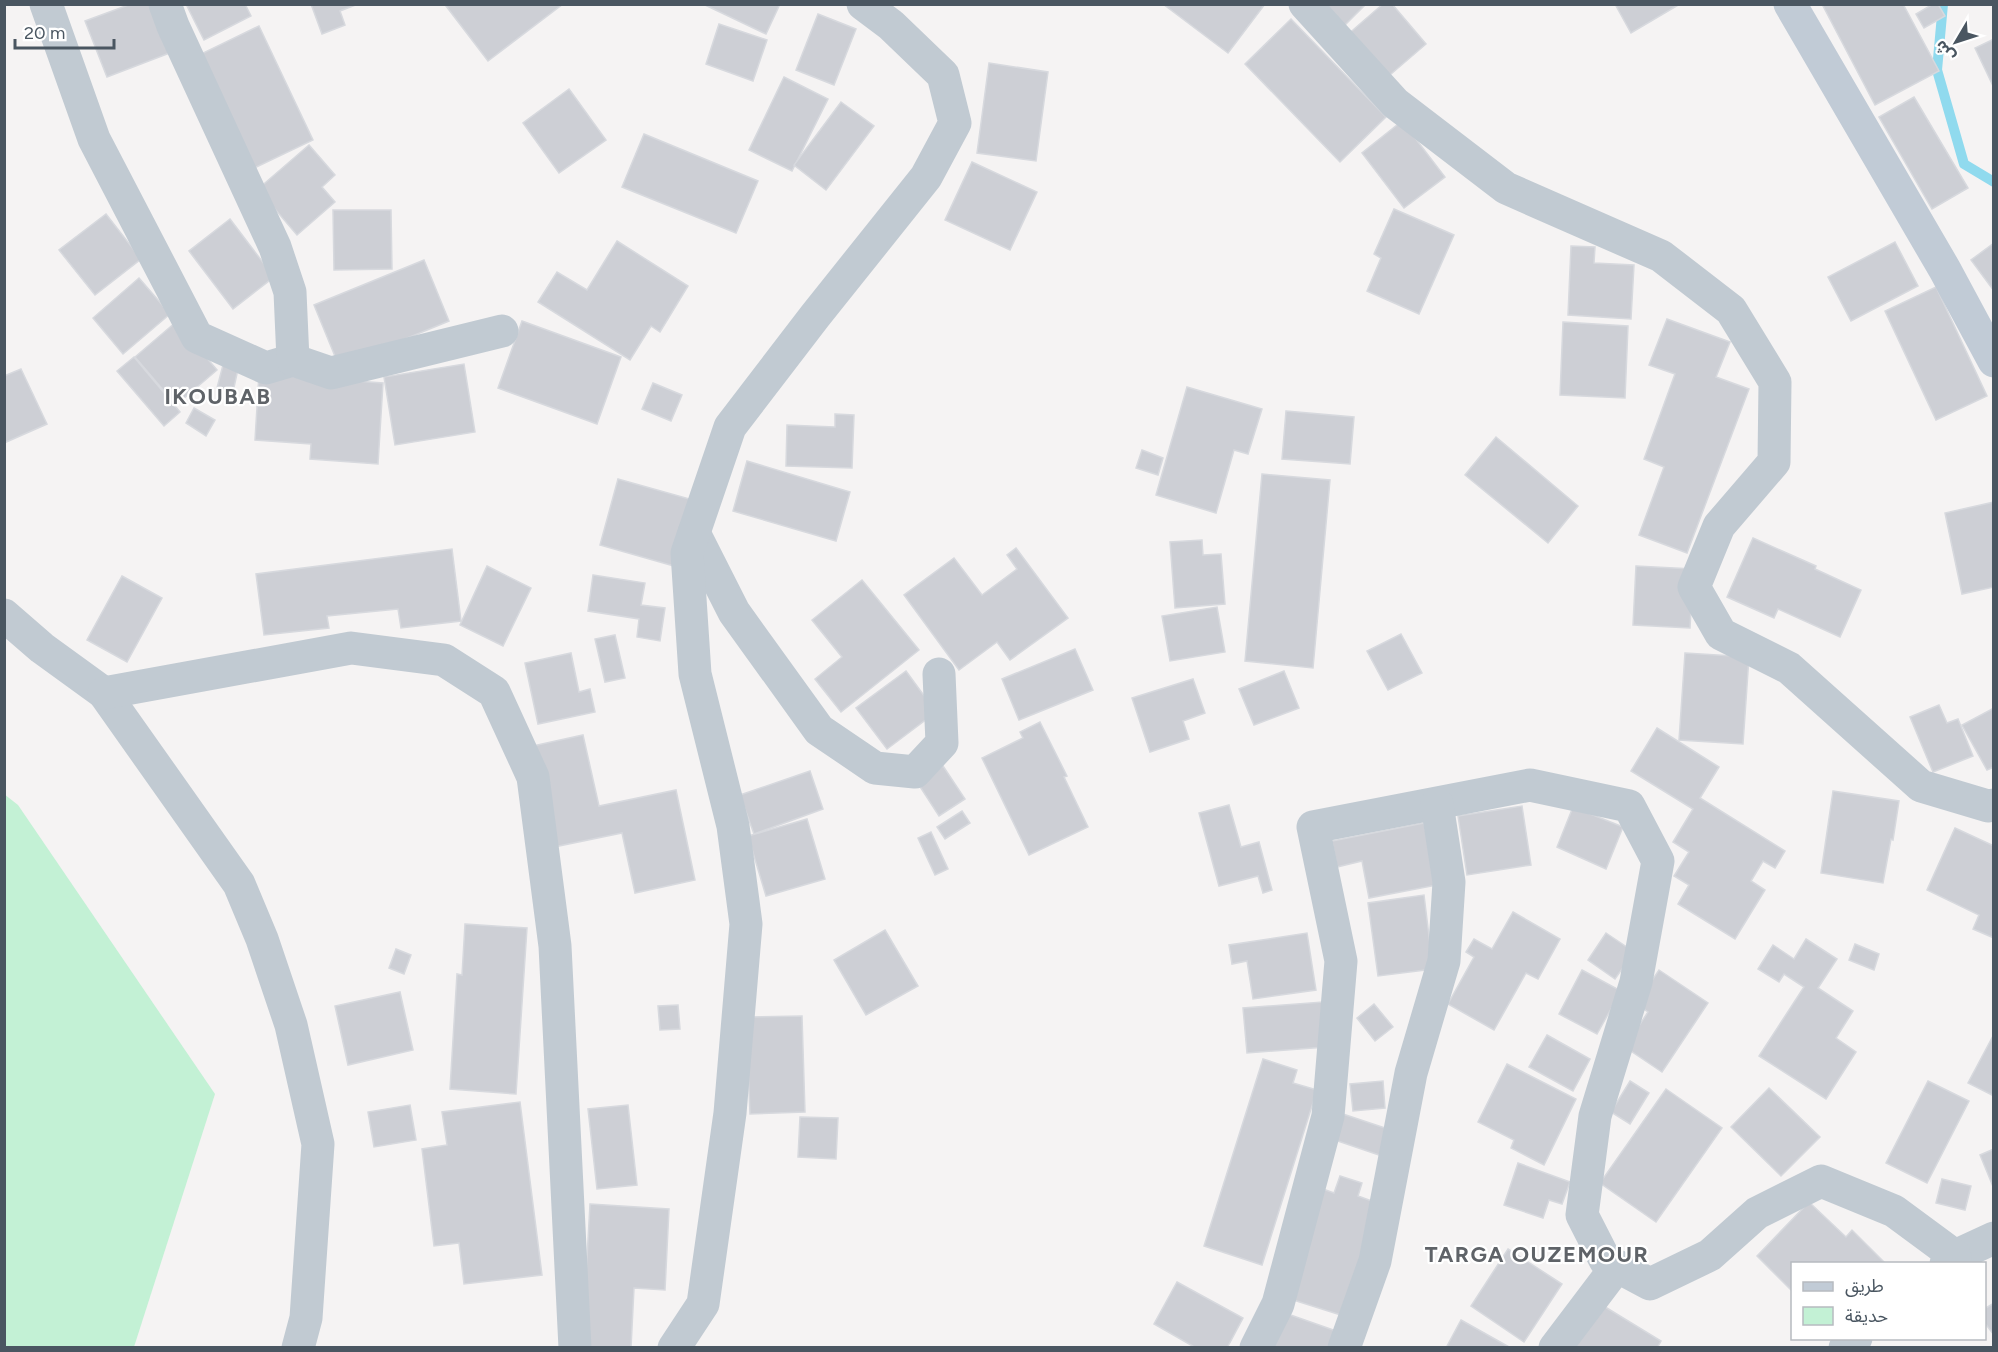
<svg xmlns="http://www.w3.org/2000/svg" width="1998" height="1352" font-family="Figtree,'Noto Sans Arabic',sans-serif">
<rect width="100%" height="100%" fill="#f5f3f3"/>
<polygon fill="#c3f1d5" points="4,794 18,805 215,1094 134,1347 5,1347"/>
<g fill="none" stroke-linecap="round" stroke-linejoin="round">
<polyline stroke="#90daee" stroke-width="10" points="1943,4 1937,70 1964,164 1994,182"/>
</g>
<g fill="#cdcfd5" stroke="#d7d9de" stroke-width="1.5">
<polygon points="131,4 163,4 180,49 107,77 85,21"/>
<polygon points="186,4 245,4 251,16 204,40"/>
<polygon points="311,4 358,4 340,11 345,25 322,34"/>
<polygon points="448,4 563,4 488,61 446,6"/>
<polygon points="703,4 780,4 766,34"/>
<polygon points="1163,4 1265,4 1228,53"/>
<polygon points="1316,4 1366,4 1341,29"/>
<polygon points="1383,4 1392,4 1426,44 1384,80 1346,36"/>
<polygon points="1615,4 1680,4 1631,33"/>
<polygon points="1822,4 1903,4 1939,71 1875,105"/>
<polygon points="1933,4 1938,4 1945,16 1924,28 1916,14"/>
<polygon points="818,14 856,29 834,85 796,70"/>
<polygon points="1291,19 1386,117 1340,162 1245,64"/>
<polygon points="719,24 767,40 753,81 706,64"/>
<polygon points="259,26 313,140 252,169 199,55"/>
<polygon points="1994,39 1994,88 1975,48"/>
<polygon points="989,63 1048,72 1036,161 977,153"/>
<polygon points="784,77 828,99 792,171 749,150"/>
<polygon points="569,89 606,140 559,173 523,123"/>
<polygon points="1914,97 1968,188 1932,209 1879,117"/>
<polygon points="841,102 874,126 826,190 794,165"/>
<polygon points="1402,121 1445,177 1404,208 1362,153"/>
<polygon points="644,134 758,181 736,233 622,187"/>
<polygon points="309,145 335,175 322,187 335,202 297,235 258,189"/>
<polygon points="972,162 1037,192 1010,250 945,220"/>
<polygon points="1394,209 1454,235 1419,314 1367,291 1381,258 1374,254"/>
<polygon points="333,210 391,210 392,269 334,270"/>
<polygon points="106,214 141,259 95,295 59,250"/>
<polygon points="230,219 274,277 233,309 189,251"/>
<polygon points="617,241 688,286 660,332 651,326 630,360 538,302 557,272 587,290"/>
<polygon points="1895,242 1918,286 1851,321 1828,277"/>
<polygon points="1994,243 1994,291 1971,260"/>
<polygon points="1571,246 1595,247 1594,263 1634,265 1631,319 1568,315"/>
<polygon points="424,260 449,321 339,366 314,305"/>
<polygon points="139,278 170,314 123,354 93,318"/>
<polygon points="1936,287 1987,396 1936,420 1885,311"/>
<polygon points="1667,319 1730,342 1716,377 1749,389 1687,553 1639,535 1664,467 1644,459 1675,374 1649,365"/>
<polygon points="522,321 621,357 597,424 498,388"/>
<polygon points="176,322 217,370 176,405 135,357"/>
<polygon points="1563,322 1628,326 1625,398 1560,395"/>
<polygon points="134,357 180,412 164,426 117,371"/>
<polygon points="464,364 475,432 395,445 384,377"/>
<polygon points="223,365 238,369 233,392 217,388"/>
<polygon points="21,369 47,424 4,443 4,376"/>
<polygon points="259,374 383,383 378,464 310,459 311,444 255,440"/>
<polygon points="653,383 682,395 671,421 642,409"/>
<polygon points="1187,387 1262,409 1248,454 1234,450 1216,513 1156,495"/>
<polygon points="194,408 215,420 206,436 186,423"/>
<polygon points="1286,411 1354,417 1350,464 1282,459"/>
<polygon points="835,414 854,415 852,468 786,466 787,425 835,427"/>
<polygon points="1496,437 1578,506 1548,543 1465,475"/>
<polygon points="1142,450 1163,458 1158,475 1136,468"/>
<polygon points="747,461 850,492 836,541 733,511"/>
<polygon points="1262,474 1330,480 1313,668 1245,661"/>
<polygon points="618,479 693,500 674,566 600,545"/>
<polygon points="1994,502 1994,587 1962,594 1945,513"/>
<polygon points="1753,538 1816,566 1815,569 1861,590 1840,637 1778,609 1774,618 1727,597"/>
<polygon points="1202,540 1203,555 1221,554 1225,604 1175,608 1170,542"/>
<polygon points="1016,548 1068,618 1010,660 997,642 959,670 904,595 954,558 982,595 1017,569 1007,555"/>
<polygon points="452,549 461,621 401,628 398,609 327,616 329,628 264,635 256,574"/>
<polygon points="487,566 531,588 503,646 460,625"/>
<polygon points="1636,566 1693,569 1690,628 1633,625"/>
<polygon points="593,575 645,583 641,605 665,608 660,641 637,637 639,619 588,611"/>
<polygon points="122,576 162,598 127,662 87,640"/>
<polygon points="862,580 919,650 841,712 815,679 842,657 812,620"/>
<polygon points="1217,607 1225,652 1170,661 1162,616"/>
<polygon points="1401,634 1422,673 1388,690 1367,651"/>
<polygon points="615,635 625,678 605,682 595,639"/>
<polygon points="1075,649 1093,690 1019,720 1002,679"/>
<polygon points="571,653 579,692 590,689 595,712 538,724 525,663"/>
<polygon points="1685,653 1749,657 1743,744 1679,740"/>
<polygon points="906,671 936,712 887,749 856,708"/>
<polygon points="1284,671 1299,708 1254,725 1239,689"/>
<polygon points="1193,679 1205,713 1183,721 1189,739 1150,752 1132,698"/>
<polygon points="1939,705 1947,723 1958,719 1973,756 1933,772 1910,717"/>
<polygon points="1994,708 1994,767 1987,770 1962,725"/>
<polygon points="1040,722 1067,776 1064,777 1088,827 1029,855 982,758 1023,738 1020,732"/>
<polygon points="1657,728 1719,767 1700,798 1785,851 1775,868 1763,861 1751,881 1765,890 1735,939 1678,904 1689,885 1674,876 1689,852 1673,842 1693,809 1631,771"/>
<polygon points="583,735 599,806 676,790 695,880 635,893 622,833 549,848 528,747"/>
<polygon points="943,766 965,799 939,816 917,782"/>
<polygon points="810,771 823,809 754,834 740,795"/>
<polygon points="1833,791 1899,801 1893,840 1891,839 1883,883 1821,873"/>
<polygon points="1229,805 1241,847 1259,842 1272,890 1263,893 1258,876 1219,886 1199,813"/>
<polygon points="1522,806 1531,865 1467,875 1458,816"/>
<polygon points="1573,807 1623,827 1606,869 1557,847"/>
<polygon points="962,811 970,823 945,839 937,827"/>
<polygon points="807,819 825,879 766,896 748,836"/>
<polygon points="1424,823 1437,885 1369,898 1362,861 1337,867 1332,841"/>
<polygon points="1955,828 1994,846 1994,938 1973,929 1979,915 1927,890"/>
<polygon points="931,832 948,869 935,875 918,838"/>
<polygon points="1424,895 1433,969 1378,976 1368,903"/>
<polygon points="1513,912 1560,939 1538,979 1526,973 1494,1030 1448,1004 1474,957 1466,952 1474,939 1492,949"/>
<polygon points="465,924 527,928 516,1094 450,1089 457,974 462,975"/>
<polygon points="885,930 918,986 866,1015 834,960"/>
<polygon points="1307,933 1316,990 1253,999 1247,961 1232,964 1229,945"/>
<polygon points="1606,933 1634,952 1615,979 1588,960"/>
<polygon points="1806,939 1837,959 1818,988 1853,1011 1836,1038 1856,1052 1826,1099 1759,1056 1804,987 1784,974 1779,982 1758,969 1773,945 1794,959"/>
<polygon points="1855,944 1879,954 1874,970 1849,960"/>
<polygon points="396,949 411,955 404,974 389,968"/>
<polygon points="1582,970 1621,991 1597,1034 1559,1014"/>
<polygon points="1659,970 1708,1003 1662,1072 1625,1047 1648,1012 1636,1004"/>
<polygon points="400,992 413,1050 348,1065 335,1006"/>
<polygon points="1323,1002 1326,1047 1247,1053 1243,1008"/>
<polygon points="1374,1004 1393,1027 1375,1041 1357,1018"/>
<polygon points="678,1005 680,1029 660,1030 658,1006"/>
<polygon points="802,1016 805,1112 750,1114 746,1017"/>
<polygon points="1994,1034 1994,1096 1968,1083"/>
<polygon points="1547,1035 1590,1059 1573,1091 1529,1067"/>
<polygon points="1263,1059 1297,1070 1293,1083 1317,1090 1262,1265 1204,1246"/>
<polygon points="1507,1064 1576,1099 1544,1165 1511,1148 1514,1140 1478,1122"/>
<polygon points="1383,1081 1385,1108 1353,1111 1350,1084"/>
<polygon points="1630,1081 1649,1093 1630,1124 1611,1112"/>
<polygon points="1928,1081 1969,1101 1927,1183 1886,1163"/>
<polygon points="1769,1088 1820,1137 1781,1176 1731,1127"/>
<polygon points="1666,1089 1722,1128 1656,1222 1600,1183"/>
<polygon points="520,1102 542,1275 464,1284 459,1243 434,1246 422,1149 447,1145 442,1112"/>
<polygon points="410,1105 416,1140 374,1147 368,1112"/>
<polygon points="628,1105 637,1185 597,1189 588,1109"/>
<polygon points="1337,1112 1391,1130 1382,1156 1329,1138"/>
<polygon points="800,1117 838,1118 836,1159 798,1157"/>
<polygon points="1994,1149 1994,1189 1980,1155"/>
<polygon points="1518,1163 1570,1182 1562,1204 1549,1200 1543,1218 1504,1205"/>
<polygon points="1340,1176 1362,1183 1358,1196 1380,1204 1344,1316 1287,1298 1323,1189 1334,1193"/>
<polygon points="1942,1179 1971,1186 1965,1210 1936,1203"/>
<polygon points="1809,1202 1846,1237 1852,1230 1886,1264 1792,1264 1792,1291 1757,1256"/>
<polygon points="590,1204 669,1209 665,1290 634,1288 631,1348 585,1348 585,1294"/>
<polygon points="1508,1249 1562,1284 1524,1342 1471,1306"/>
<polygon points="1177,1282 1243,1318 1227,1348 1196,1348 1154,1324"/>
<polygon points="1597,1302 1661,1341 1657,1348 1569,1348"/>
<polygon points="1994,1303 1994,1335 1984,1322 1984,1309"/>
<polygon points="1282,1312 1339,1332 1333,1348 1269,1348"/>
<polygon points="1461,1320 1511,1348 1446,1348"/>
</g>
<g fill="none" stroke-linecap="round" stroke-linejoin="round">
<g stroke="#c1cad2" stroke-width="33">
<polyline points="46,4 94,139 197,337 266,368 293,360"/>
<polyline points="165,4 173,26 275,247 290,292 293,360 331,373 502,331"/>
<polyline points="1305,4 1395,103 1506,188 1661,256 1731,310 1775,382 1774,462 1719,526 1694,587 1721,634 1789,668 1921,786 1988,806 1994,805"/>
<polyline points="694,533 734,612 819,730 875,768 915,772 942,743 939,674"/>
<polyline points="4,615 42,648 104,693 239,884 262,939 291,1025 318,1144 306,1318 298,1348"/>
<polyline points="104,693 351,648 444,660 494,692 533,777 555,946 575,1348"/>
<polyline points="1946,1264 1955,1256 1994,1238"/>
<polyline points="674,1348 703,1304 730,1113 746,924 733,826 695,674 687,553 730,427 815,316 926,177 955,123 943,75 891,25 863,4"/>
<polyline points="1256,1348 1278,1304 1328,1116 1341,961 1313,827 1530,785 1629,806 1658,861 1636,982 1595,1116 1582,1215 1605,1260 1650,1284 1710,1255 1757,1213 1821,1181 1894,1211 1955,1256"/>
<polyline points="1344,1348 1375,1261 1411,1073 1444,961 1449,882 1437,804"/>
<polyline points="1555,1348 1617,1266"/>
<polyline points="1845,1348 1856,1338"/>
</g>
<polyline stroke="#c1cbd6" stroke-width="33" points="1790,4 1945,270 1994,361"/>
</g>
<g text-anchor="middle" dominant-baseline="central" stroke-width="4.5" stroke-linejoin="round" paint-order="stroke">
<g font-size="22" font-weight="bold" letter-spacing="1.5" fill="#5f6368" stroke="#fff">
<text x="218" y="396">IKOUBAB</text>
<text x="1537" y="1254">TARGA OUZEMOUR</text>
</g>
</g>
<rect width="1998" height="1352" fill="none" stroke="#4a5661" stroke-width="12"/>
<rect x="1791" y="1262" width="195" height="78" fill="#ffffff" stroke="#b7bbc0" stroke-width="1.5"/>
<rect x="1803" y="1282" width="30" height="9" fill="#c1cbd6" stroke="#b7bbc0" stroke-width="1.5"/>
<text x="1845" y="1292" font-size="18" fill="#4a5661">طريق</text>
<rect x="1803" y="1307" width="30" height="18" fill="#c3f1d5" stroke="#b7bbc0" stroke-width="1.5"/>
<text x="1845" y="1322" font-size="18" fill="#4a5661">حديقة</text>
<g transform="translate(1956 42) rotate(231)" stroke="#ffffff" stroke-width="4.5" paint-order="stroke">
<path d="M0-4.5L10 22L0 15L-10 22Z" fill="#4a5661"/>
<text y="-9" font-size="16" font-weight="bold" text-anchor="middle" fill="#4a5661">ش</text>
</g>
<path d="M15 39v9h99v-9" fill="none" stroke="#4a5661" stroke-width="3"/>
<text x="24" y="39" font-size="18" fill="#4a5661" stroke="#ffffff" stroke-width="4.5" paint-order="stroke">20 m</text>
</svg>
